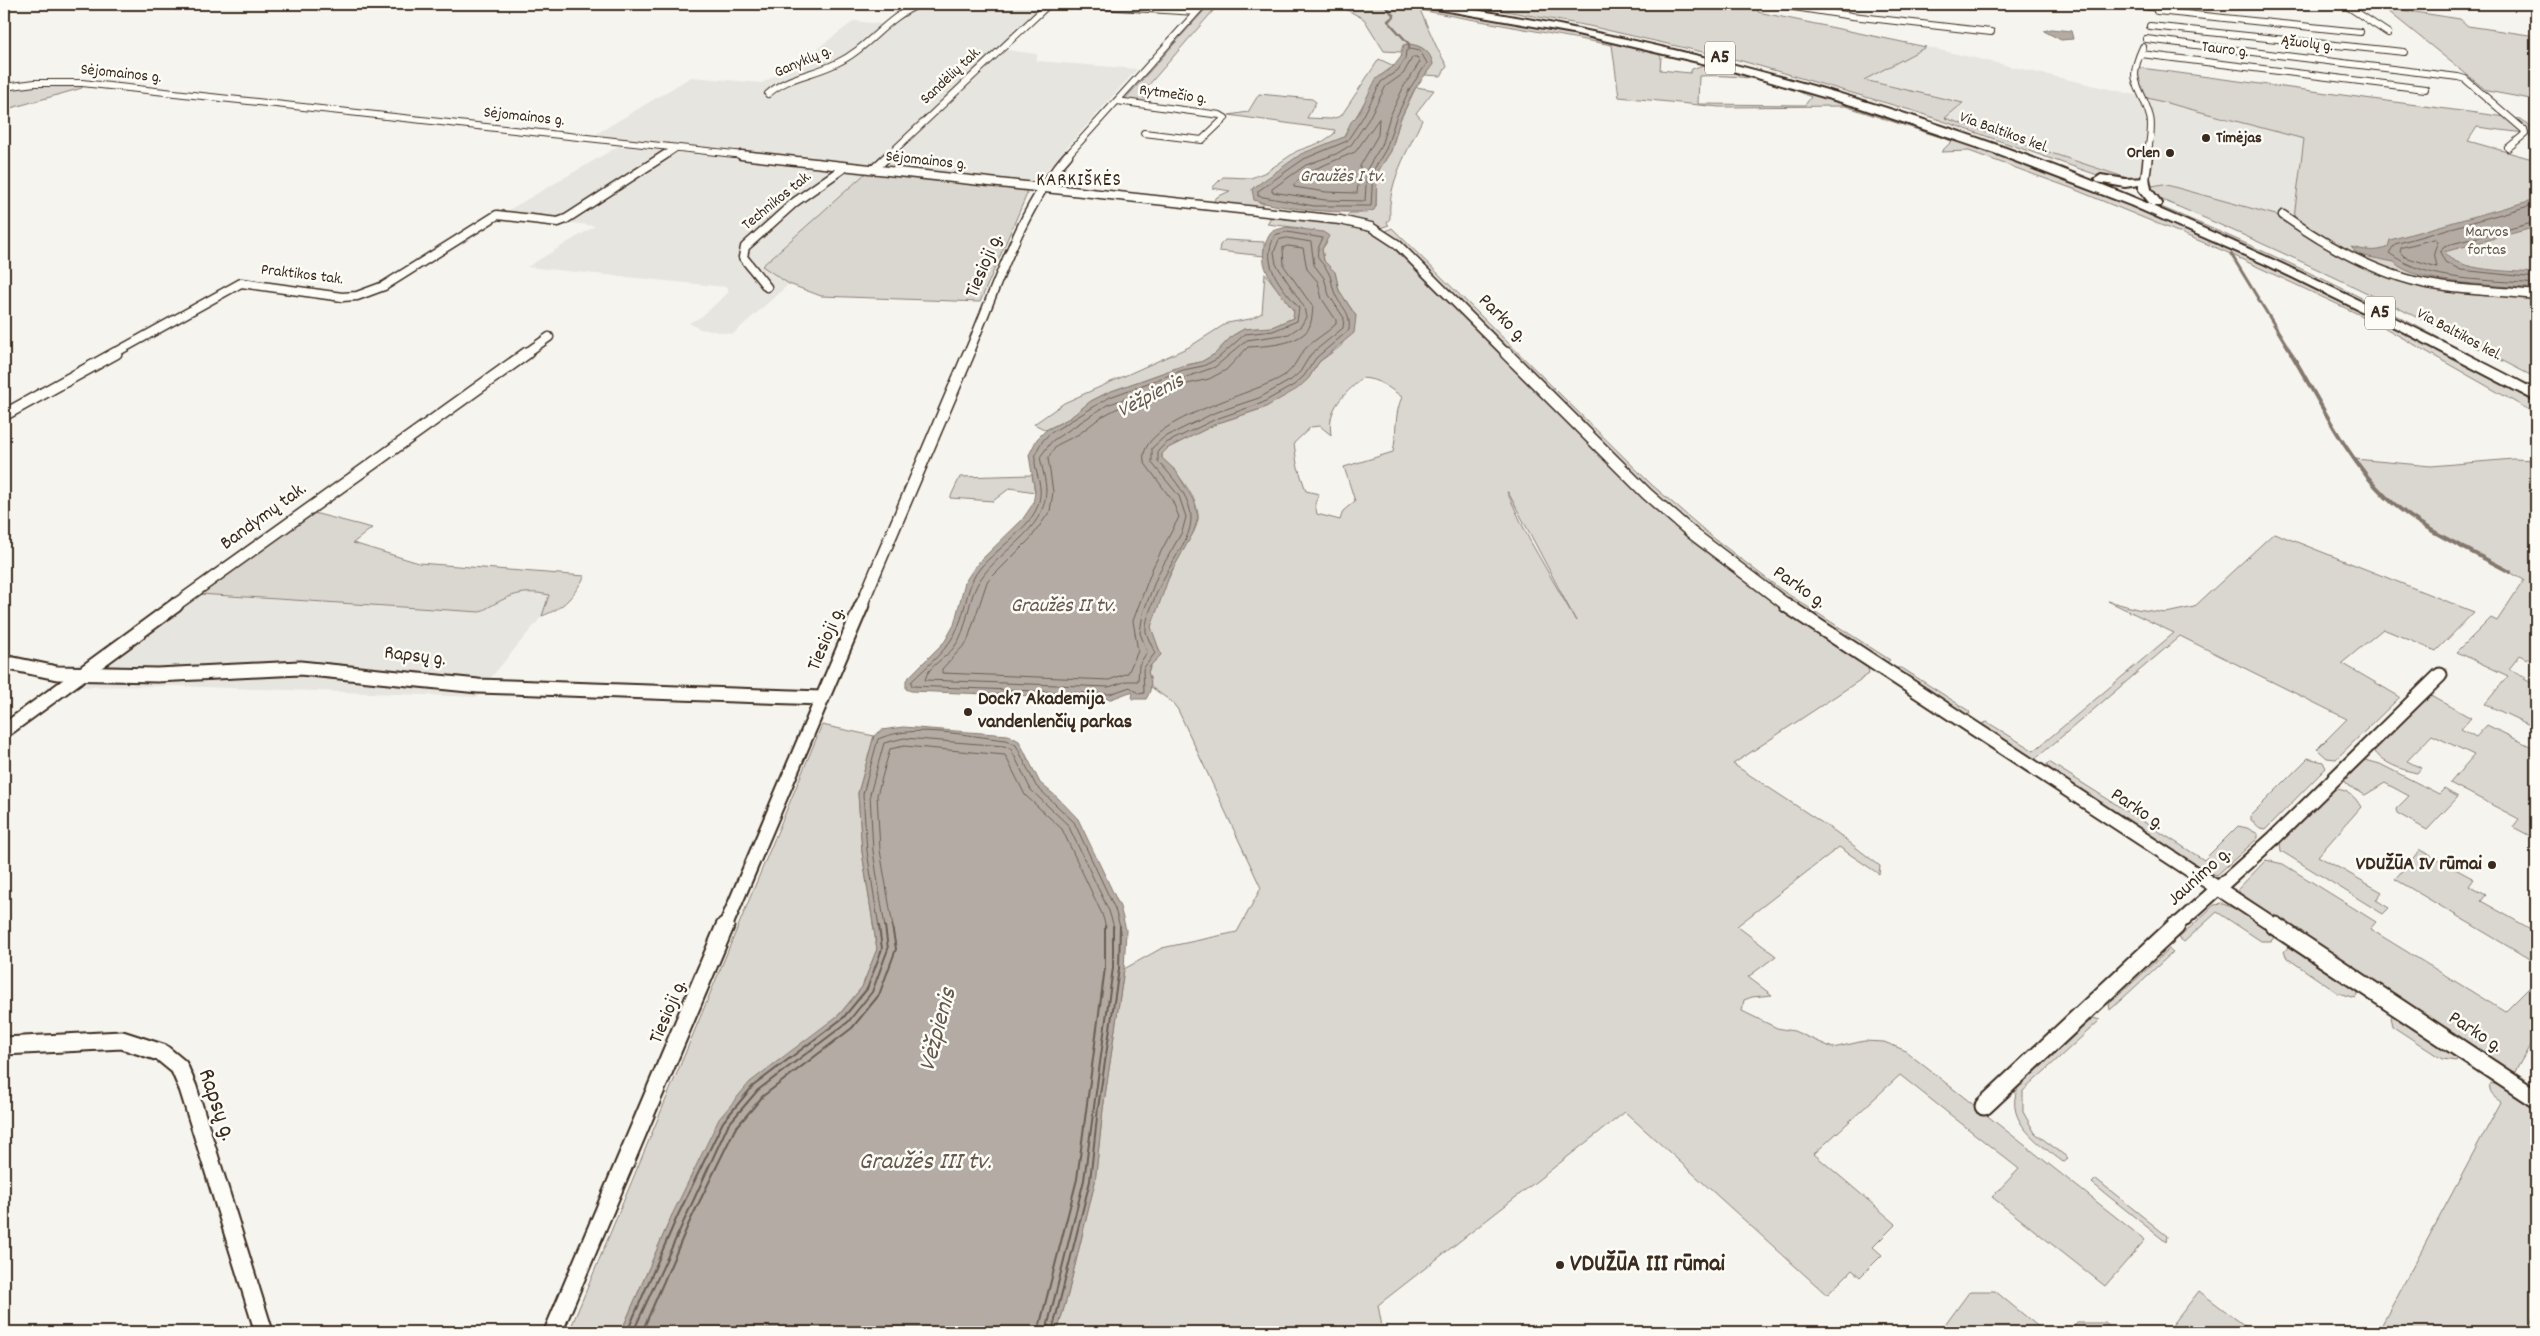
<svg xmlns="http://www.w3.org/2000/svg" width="2540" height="1336" font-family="Dekko,sans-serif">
<rect width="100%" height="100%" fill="#f5f4ee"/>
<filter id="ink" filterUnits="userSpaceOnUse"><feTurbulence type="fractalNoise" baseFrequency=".02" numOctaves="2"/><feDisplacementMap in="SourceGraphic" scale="10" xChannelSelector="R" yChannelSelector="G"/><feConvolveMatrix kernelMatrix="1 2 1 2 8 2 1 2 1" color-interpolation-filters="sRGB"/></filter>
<g filter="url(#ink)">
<g fill="#e7e5df">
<polygon points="918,4 1057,4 1019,36 1007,50 1037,54 1037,61 1137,69 1038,180 1027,183 593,136 691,77 762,83 801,61 854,21 881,24 902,10"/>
<polygon points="1926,47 2140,96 2304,138 2294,217 2283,217 2157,184 2152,186 1945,118 1963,104 1863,80"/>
<polygon points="619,146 867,172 762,266 789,284 733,334 700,329 689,323 701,317 729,292 726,287 527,267 595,226 502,214"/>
<polygon points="534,592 549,595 542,616 489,680 478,697 176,686 72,687 199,594 480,612 513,594"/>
</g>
<g fill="#dad6d0" stroke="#8a8077" fill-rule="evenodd">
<polygon points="1210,4 1219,4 1140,95 1151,102 1166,106 1124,100"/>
<path d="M1336 4H1411L1502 19 1657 52 1661 57 1660 70 1690 73 1692 69C1696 68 1701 65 1705 65 1715 64 1727 69 1737 71 1769 79 1802 89 1834 99 2078 175 2315 275 2536 403V414L2373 321 2224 251 2071 188 1969 151 1941 152 1952 141 1845 106 1719 107 1619 97 1612 45 1420 10 1438 50 1447 66 1441 76 1425 75 1433 64C1429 49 1418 43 1403 45L1401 52 1384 51 1364 19ZM1699 76C1738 74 1776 80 1811 97L1805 105 1698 104Z"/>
<path d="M1435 4C1460 4 1486 11 1510 16 1563 26 1615 36 1666 48 1894 101 2116 180 2327 281 2398 315 2467 353 2536 390V392L2357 298 2233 240 2122 193 1829 91 1772 75 1666 49Z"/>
<polygon points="1466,4 1756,4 1758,12 1926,47 1864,80 1963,103 1945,118 2136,181 2103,177 1917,112 1742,61 1589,26"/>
<polygon points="2383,7 2460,19 2468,26 2536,36 2536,100 2487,91"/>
<polygon points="1379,59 1394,66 1380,76 1344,137 1292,161 1284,168 1252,189 1260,203 1264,203 1260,209 1212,203 1217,197 1230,191 1212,188 1223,177 1251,178 1266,172 1297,151 1322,142 1334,134 1335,130 1229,115 1248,112 1259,94 1312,99 1316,102 1307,118 1331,119 1341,116"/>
<path d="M2134 67 2521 119 2536 130V140L2524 133 2477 127 2468 141 2536 160V378C2413 314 2289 253 2160 199L2152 193V186L2163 184 2283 217H2294L2304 139 2140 96Z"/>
<polygon points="82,85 82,88 4,110 4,89 22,86"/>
<path d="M1416 87 1434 90 1416 113 1422 120C1408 151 1387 183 1390 218L1387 223 1389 225 1380 228 1344 219 1350 213H1366L1376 206 1377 173 1391 151 1400 120Z"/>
<polygon points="867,172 1025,190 1027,194 980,302 821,296 789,284 762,266"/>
<path d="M1272 215C1307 219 1351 218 1382 237L1631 484 1695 544 1776 605 1864 662 1868 668 1869 674 1733 764 1836 832 1880 866 1879 874 1839 847 1737 926 1776 956 1748 977 1772 995 1752 997 1744 1000 1742 1011 1777 1028 1794 1031 1833 1048 1864 1041 1884 1042 1904 1050 2145 1240 2105 1286 1992 1197 2019 1169 1900 1075 1814 1154 1896 1224 1873 1247 1882 1255 1860 1277 1852 1270 1827 1295 1625 1112 1378 1305 1383 1332H1057L1068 1294 1095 1182 1103 1109 1124 969 1162 948 1237 932 1261 888 1178 710 1172 702 1151 687 1148 672 1159 649C1156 643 1151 635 1151 628 1152 607 1175 565 1185 547 1190 538 1199 526 1198 515 1196 494 1177 473 1162 458V454L1168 448 1218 423 1264 408 1308 379 1319 362 1341 346 1356 316 1339 290 1335 272 1324 261 1322 249 1327 242 1301 228 1267 224ZM1362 378C1379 379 1388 387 1402 397 1394 414 1397 434 1393 452L1344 467 1355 501 1343 511 1340 520 1317 514 1315 504 1319 494 1306 491 1297 464 1294 443 1311 427 1320 426 1331 435C1327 407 1343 396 1362 378ZM1507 492H1508L1576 621 1529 539Z"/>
<path d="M1392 228 1652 485 1711 536 1780 589 1890 660 1885 664C1812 615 1739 568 1674 510 1574 422 1487 319 1386 231Z"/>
<polygon points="1225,240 1264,242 1264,256 1219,251 1220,245"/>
<polygon points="1265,273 1294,311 1293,318 1272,327 1244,329 1232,336 1215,354 1201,362 1182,366 1109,392 1091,401 1070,418 1046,430 1034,424 1064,403 1189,347 1227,323 1250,319 1262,313"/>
<polygon points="2355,459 2431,466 2513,459 2536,460 2536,663 2520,655 2509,669 2526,677 2524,679 2536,685 2536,728 2485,704 2508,676 2457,652 2491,618 2497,621 2524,580 2417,522 2385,496"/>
<polygon points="1032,475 1035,492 1010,488 993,501 950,498 960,477"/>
<path d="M310 512 372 528 353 543 419 563 585 576C573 596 566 607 542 616L549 595C519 588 505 598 480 612L199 594Z"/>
<polygon points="2274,533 2474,612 2436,651 2383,629 2342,663 2400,697 2336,759 2327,758 2317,749 2347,719 2180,636 2033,761 1983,728 1982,724 1987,722 2034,751 2174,633 2108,601 2137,609 2166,613 2194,607"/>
<polygon points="1896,668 1902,668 1969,711 1970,714 1964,715 1895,671"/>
<path d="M2429 694 2471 718 2461 729 2476 737 2487 725 2536 749V839L2513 827 2519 819 2450 783 2474 755 2432 735 2407 761 2421 768 2417 773C2402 770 2381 763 2373 749Z"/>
<polygon points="822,725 874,736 858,793 862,852 877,949 862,987 672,1215 621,1332 569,1332"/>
<polygon points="2308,758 2323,762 2326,768 2266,829 2260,828 2251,820 2251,815"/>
<polygon points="2362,759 2380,764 2439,794 2444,789 2458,797 2427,830 2397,813 2396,809 2409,796 2385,783 2365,795 2346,784 2343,779"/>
<polygon points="2049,762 2204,860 2238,826 2247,828 2258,834 2258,838 2217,875 2203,871 2044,768"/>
<path d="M2336 789C2349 790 2355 797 2361 807L2318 856 2382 892 2376 900 2389 908 2383 914 2281 851 2280 843 2331 790Z"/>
<polygon points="2420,850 2474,879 2469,886 2486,895 2481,901 2536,932 2536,952 2531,960 2395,879"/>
<polygon points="2266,860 2283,864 2376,922 2370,929 2505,1012 2532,985 2536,987 2536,1035 2515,1072 2505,1070 2242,898 2238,889"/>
<polygon points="2223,904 2241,911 2272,932 2275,936 2271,941 2261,941 2217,912 2184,942 2179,938 2214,905"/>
<polygon points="2289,946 2296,947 2355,987 2357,994 2355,998 2338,993 2287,958 2284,952"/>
<polygon points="2169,949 2173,952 2110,1010 2109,1004"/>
<polygon points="2395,1014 2459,1057 2456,1061 2442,1059 2392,1026 2390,1017"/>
<path d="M2093 1018 2100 1020 2023 1091V1112L2035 1133 2068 1158 2063 1162C2041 1145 2003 1121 2018 1088Z"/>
<path d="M2490 1083 2505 1087 2536 1107V1311L2527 1332H2378L2501 1102C2494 1097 2488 1094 2490 1083Z"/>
<polygon points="2096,1179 2167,1236 2166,1242 2092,1183"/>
<polygon points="1970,1291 1995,1291 2041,1329 2037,1332 1940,1332"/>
<polygon points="2199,1291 2253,1332 2167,1332"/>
<polygon points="2077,1323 2105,1323 2116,1332 2069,1332"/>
</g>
<g fill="#b4aca4" stroke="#84786e">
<polygon points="2051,29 2071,31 2073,39 2061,40 2044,31"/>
<path d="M1409 44C1422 46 1430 51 1433 64L1414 90 1400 120 1391 151 1377 173 1376 206 1374 210C1354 216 1274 208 1254 200L1252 189 1301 154 1344 137 1351 122 1358 115 1376 79 1394 66 1401 57 1404 45Z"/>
<path d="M2536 199V227L2444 252C2456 272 2514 271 2536 273V289C2504 285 2415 285 2394 262L2359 255 2351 247C2363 250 2376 253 2388 247L2390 240Z"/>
<path d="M1287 227 1323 232 1329 236 1322 249 1324 261 1335 272 1339 291 1356 316 1354 333 1319 362 1308 379 1297 389 1264 408 1218 423 1168 448 1162 454V458L1176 471 1195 503 1198 518 1193 533 1170 574 1151 627 1161 655 1150 666 1148 672C1152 682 1152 690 1146 699H1132L1133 693 1130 692 1111 699 911 691 906 689V680L945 641 954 625 965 582 976 565 1022 520 1033 504 1035 492 1029 455 1037 439 1046 430 1070 418 1091 401 1109 392 1182 366 1201 362 1215 354 1232 336 1244 329 1272 327 1293 318 1294 311C1275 285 1250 263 1272 231Z"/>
<polygon points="903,727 1008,735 1019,741 1040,783 1058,798 1078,819 1120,907 1126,930 1124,969 1103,1109 1095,1182 1068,1294 1057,1332 621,1332 672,1215 719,1119 750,1082 840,1014 862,987 877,949 862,852 858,793 874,736 882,730"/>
</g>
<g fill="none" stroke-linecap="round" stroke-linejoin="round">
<g stroke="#6b5e54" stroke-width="1">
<polygon points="1410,49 1420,51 1427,63 1410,88 1396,118 1386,149 1373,171 1371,206 1314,206 1258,196 1258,191 1304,159 1347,141 1363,117 1381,82 1398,70 1405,59 1406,51"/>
<polygon points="1413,57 1417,57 1420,62 1404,86 1390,116 1381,146 1367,169 1365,201 1325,200 1272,192 1272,189 1306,165 1336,154 1351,145 1368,120 1386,86 1403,74"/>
<polygon points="1379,119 1378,135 1360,166 1357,193 1326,192 1294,187 1294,184 1310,171 1355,152"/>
<path d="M2536 204 2395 244 2389 253C2430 283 2487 279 2536 284"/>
<polyline points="2536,222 2444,246 2440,252 2445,262 2461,270 2536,278"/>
<path d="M1287 232 1323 238C1310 262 1323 258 1330 276 1332 281 1332 286 1334 291 1340 309 1351 308 1349 330L1316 358 1304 376 1294 385 1262 403 1216 419 1166 443 1158 451V461C1221 528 1179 534 1153 602 1150 611 1145 622 1146 632 1148 639 1152 646 1155 653L1143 669 1144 693 1139 694 1130 687 1110 694 912 686 911 682C928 665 949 649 958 627 967 607 966 584 981 567 997 549 1031 527 1038 505 1048 475 1019 464 1049 434L1110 397 1183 370 1203 366 1217 359 1245 334 1273 331 1297 321 1299 308C1281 286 1259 264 1275 235Z"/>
<path d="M1287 238 1311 242 1314 265 1324 278 1329 295 1344 318 1343 328 1311 354 1300 372 1291 380 1259 398 1214 413 1163 438 1152 448V463L1179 496 1186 517 1182 532 1158 574 1143 613 1140 633 1147 652 1139 665 1138 681H1127L1109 687 925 680C928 665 947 658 955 646 968 628 967 604 977 585 995 551 1045 533 1046 491 1046 480 1042 468 1040 457L1052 441 1107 405 1215 367 1247 340 1289 334 1301 326 1306 317 1304 307 1276 264 1274 252 1279 240Z"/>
<polygon points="2435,239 2438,241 2434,252 2437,267 2405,257 2400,252 2401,248"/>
<path d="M1288 246 1303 248 1307 269 1318 282 1322 299 1336 320V324C1327 333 1315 339 1306 348 1298 356 1295 368 1285 375 1255 395 1136 420 1144 462L1172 500 1179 517 1153 567 1133 621 1138 651 1128 673 1109 680 942 673V669L967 642 987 582 1031 538 1050 511 1053 492 1048 458 1057 445 1079 434 1101 417 1116 409 1187 384 1209 379 1226 370 1248 347C1265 346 1292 345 1305 333 1312 327 1312 315 1313 307L1284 266 1283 248Z"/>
<path d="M879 927 867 851 863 794 878 739C916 723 966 736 1006 740L1016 745 1036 786 1074 822 1115 909 1120 927"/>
<polyline points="885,927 873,851 870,794 884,743 904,738 1004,746 1011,749 1031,790 1068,825 1109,911 1114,927"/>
<polyline points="893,927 880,850 877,795 890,749 904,746 1005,755 1025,795 1062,829 1102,914 1106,927"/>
</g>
<g stroke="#6b5e54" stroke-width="2">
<polyline points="627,1332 677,1217 723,1122 753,1086 843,1018 867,989 882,949 879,926"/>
<polyline points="633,1332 728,1125 758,1090 848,1022 872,992 888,949 885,926"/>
<polyline points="642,1332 689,1223 735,1129 763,1096 852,1028 879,995 896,949 892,926"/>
<polyline points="1038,1332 1077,1179 1105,968 1105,926"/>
<polyline points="1046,1332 1084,1180 1113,968 1113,926"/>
<polyline points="1052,1332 1090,1181 1098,1108 1119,969 1120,926"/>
</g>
<polyline stroke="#84786e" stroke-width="2.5" points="1385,5 1394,16 1388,21 1409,44 1409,49"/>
<polyline stroke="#84786e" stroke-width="3" points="2231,254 2292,354"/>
<path stroke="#84786e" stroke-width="4" d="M2291 353C2318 398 2348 461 2386 497 2421 530 2468 549 2510 572"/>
<g stroke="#3b2a1e" stroke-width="8">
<g id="minor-far4">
<polyline points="1070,4 1196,12"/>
<polyline points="1775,4 1852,16 1991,32"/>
<polyline points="2130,4 2158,8"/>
<polyline points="2344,4 2388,33"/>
<polyline points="2157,11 2360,32"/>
<polyline points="2150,26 2404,52"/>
<polyline points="2146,39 2458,77 2465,79 2524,130 2525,134 2508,148"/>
<path d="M2143 47C2126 84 2140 82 2150 117 2153 128 2149 145 2147 156"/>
<polyline points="2141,54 2425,89"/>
<polyline points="4,87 35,83 82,83 753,156"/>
<path d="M768 94C788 76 814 75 837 63 869 48 887 16 921 4"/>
<polyline points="1117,101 1220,115 1225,118 1202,140 1144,133"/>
<polyline points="664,156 676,148"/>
<polyline points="888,156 1049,4"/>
<polyline points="1067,156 1204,4"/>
</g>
</g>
<g stroke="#3b2a1e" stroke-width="11">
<g id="minor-far3">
<polyline points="741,155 1340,220 1371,227 1397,244 1507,354"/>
<polyline points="874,169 889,155"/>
<polyline points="2145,181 2148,155"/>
<path d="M2283 215C2324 244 2372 272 2423 283 2459 291 2499 291 2536 295"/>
<polyline points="767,287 743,257 745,247 795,202 845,167"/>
<polyline points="113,354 241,283 342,297 357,296 384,286 497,215 558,222 566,219 665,155"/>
<polyline points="525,354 549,337"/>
<path d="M968 354C996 289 1021 207 1068 155"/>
</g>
</g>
<g stroke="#3b2a1e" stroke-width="14">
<g id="minor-far2">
<polyline points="1506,353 1647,494 1692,533 1788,606"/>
<polyline points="4,415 116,353"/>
<polyline points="174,606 527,353"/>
<polyline points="861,606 969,353"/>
</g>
</g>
<g stroke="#3b2a1e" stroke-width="17">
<g id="minor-far1">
<polyline points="1786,605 2277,927"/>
<polyline points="4,662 57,673 157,675 300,668 478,686 822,698"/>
<polyline points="4,731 176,605"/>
<polyline points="725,927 862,605"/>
<polyline points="2175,927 2274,838 2440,675"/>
</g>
</g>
<g stroke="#3b2a1e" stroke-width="21">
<g id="minor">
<polyline points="2275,926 2536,1099"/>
<polyline points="4,1046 122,1040 162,1053 179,1067 188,1088 264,1332"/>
<polyline points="1984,1106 2176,926"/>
<polyline points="553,1332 725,926"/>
</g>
</g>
<g stroke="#3b2a1e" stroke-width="4">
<path id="trunk" d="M1420 4H1439C1484 12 1529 18 1573 28 1768 67 1969 127 2151 205L2139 190V185L2125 187 2097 182 2095 179 2101 175 2125 179 2149 178 2151 189 2162 203 2160 206H2152C2283 262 2410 324 2536 390V401L2398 329 2265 264 2130 205 1994 153 1855 106 1715 66 1573 33 1425 7Z"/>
</g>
<use href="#minor-far4" stroke="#fdfcf7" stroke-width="6"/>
<use href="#minor-far3" stroke="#fdfcf7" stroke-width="8"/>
<use href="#minor-far2" stroke="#fdfcf7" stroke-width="11"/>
<use href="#minor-far1" stroke="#fdfcf7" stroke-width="13"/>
<use href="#minor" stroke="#fdfcf7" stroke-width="17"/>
<use href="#trunk" fill="#fdfcf7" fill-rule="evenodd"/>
</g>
</g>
<g fill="#3b2a1e" stroke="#fdfcf7" stroke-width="2">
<circle cx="2206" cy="138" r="5"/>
<circle cx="2170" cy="153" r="5"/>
<circle cx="968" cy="712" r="5"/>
<circle cx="2492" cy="865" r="5"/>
<circle cx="1560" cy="1265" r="5"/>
</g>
<g text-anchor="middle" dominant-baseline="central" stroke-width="5" stroke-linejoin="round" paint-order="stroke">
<g font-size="16" fill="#3b2a1e" stroke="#fdfcf7">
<text transform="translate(2307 44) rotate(7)">Ąžuolų g.</text>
<text transform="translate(2225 50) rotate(7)">Tauro g.</text>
<text transform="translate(803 62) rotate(-23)">Ganyklų g.</text>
<text transform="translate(121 74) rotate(6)">Sėjomainos g.</text>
<text transform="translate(951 76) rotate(-43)">Sandėlių tak.</text>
<text transform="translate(1173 95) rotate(8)">Rytmečio g.</text>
<text transform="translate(524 117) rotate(6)">Sėjomainos g.</text>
<text transform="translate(2004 133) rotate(20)">Via Baltikos kel.</text>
<text transform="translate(926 161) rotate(6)">Sėjomainos g.</text>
<text transform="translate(777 201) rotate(-39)">Technikos tak.</text>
<text transform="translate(302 275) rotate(7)">Praktikos tak.</text>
<text transform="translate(2459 335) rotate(28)">Via Baltikos kel.</text>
</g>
<g font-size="16" font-weight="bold" fill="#3b2a1e" stroke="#fdfcf7" text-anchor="start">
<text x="2216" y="138">Timėjas</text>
<text x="2160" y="153" text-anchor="end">Orlen</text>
</g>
<g font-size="16" fill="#63554a" stroke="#fdfcf7">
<text x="2487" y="232">Marvos<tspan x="2487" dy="18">fortas</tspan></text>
</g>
<g font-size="18" font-style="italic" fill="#65584d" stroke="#fdfcf7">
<text x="1342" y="177">Graužės I tv.</text>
</g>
<g fill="#fdfcf7" stroke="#75695f" stroke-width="1">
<rect x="1705" y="41.5" width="30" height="33" rx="4"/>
<rect x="2365" y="296.5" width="30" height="33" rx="4"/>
</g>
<g font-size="19" font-weight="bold" fill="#3b2a1e">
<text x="1720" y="58">A5</text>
<text x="2380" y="313">A5</text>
</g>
<g font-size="19" letter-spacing="1" fill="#3b2a1e" stroke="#fdfcf7">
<text x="1079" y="181">KARKIŠKĖS</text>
</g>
<g font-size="20" fill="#3b2a1e" stroke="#fdfcf7">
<text transform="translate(985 266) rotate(-67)">Tiesioji g.</text>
<text transform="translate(1502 319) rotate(45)">Parko g.</text>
<text transform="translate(264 517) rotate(-36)">Bandymų tak.</text>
<text transform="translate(1799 588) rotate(35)">Parko g.</text>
<text transform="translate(827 639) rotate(-67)">Tiesioji g.</text>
<text transform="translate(415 657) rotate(7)">Rapsų g.</text>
<text transform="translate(2137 810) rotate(34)">Parko g.</text>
<text transform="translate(2200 877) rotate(-42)">Jaunimo g.</text>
<text transform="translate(669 1012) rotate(-67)">Tiesioji g.</text>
<text transform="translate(2475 1033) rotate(33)">Parko g.</text>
</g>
<g font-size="20" font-weight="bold" fill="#3b2a1e" stroke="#fdfcf7" text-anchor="start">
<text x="978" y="700">Dock7 Akademija<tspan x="978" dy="23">vandenlenčių parkas</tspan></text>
<text x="2482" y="865" text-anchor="end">VDUŽŪA IV rūmai</text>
</g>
<g font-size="21" font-style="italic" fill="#65584d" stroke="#fdfcf7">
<text transform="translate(1151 397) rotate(-28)">Vėžpienis</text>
<text x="1063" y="607">Graužės II tv.</text>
</g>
<g font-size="24" fill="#3b2a1e" stroke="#fdfcf7">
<text transform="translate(216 1105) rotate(71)">Rapsų g.</text>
</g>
<g font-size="24" font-weight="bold" fill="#3b2a1e" stroke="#fdfcf7" text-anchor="start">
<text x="1570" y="1265">VDUŽŪA III rūmai</text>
</g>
<g font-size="25" font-style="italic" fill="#65584d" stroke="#fdfcf7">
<text transform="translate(939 1030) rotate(-75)">Vėžpienis</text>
<text x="925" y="1163">Graužės III tv.</text>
</g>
</g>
<rect width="2540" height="1336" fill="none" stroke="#fdfcf7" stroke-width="20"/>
<rect x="10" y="10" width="2520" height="1316" fill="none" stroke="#3b2a1e" stroke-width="2" filter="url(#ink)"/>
</svg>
